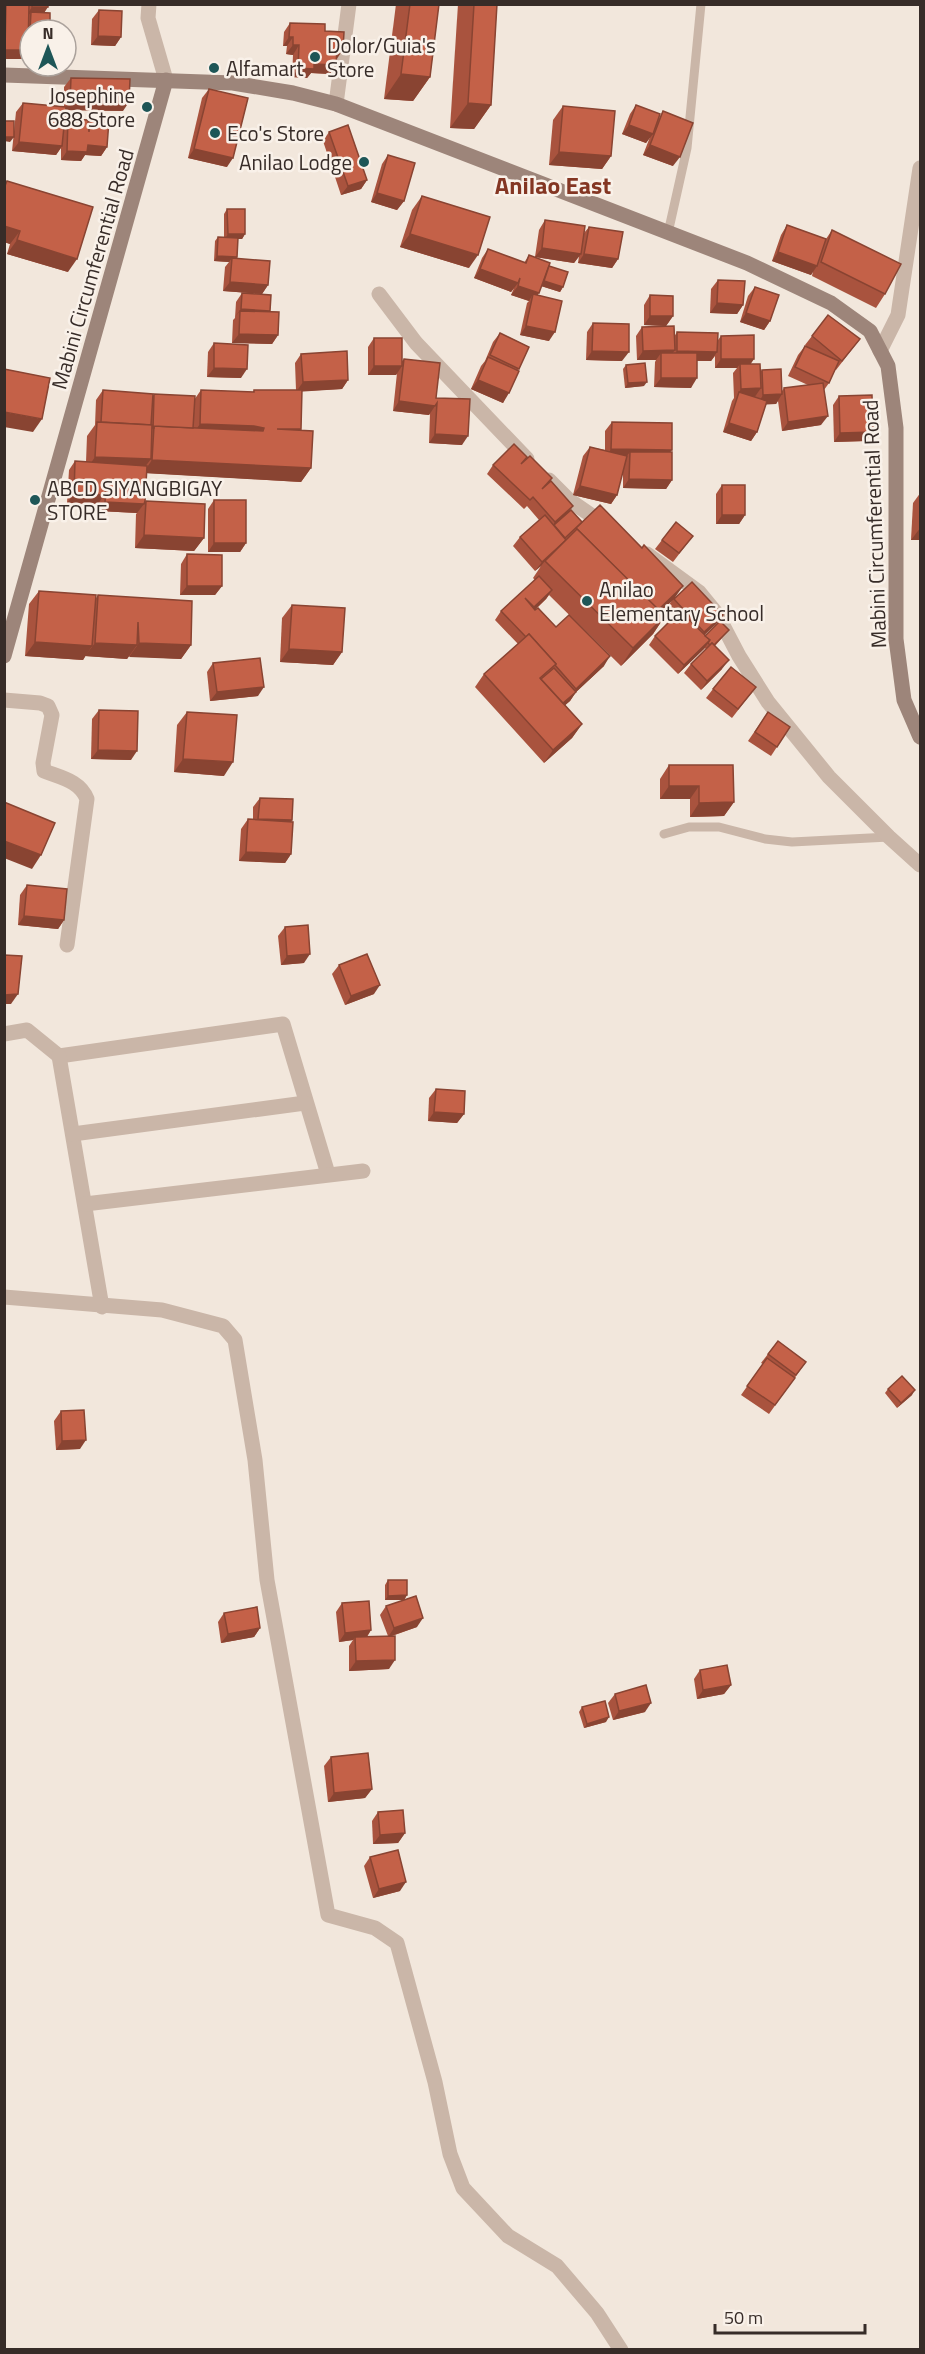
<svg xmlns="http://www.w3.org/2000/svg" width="925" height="2354" font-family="'Titillium Web',sans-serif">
<rect width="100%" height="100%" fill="#f2e7dc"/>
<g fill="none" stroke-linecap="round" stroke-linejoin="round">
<g stroke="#cab6a8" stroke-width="9">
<polyline points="668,233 687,148 701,4"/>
<polyline points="664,834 689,827 719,827 765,839 792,842 889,837"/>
</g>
<g stroke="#cab6a8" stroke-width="15">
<polyline points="149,4 148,18 166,80"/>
<polyline points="336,104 349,4"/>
<polyline points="379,294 416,343 527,459"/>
<polyline points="880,351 898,315 920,168"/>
<polyline points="549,480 569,500 607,526"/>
<polyline points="647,554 699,592 717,614 739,656 768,702 829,777 889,837 920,865"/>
<path d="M4 700 40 703 48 706 52 715 43 763 44 771C62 778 80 781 87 799L67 945"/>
<polyline points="4,1034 27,1030 59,1056 283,1024 328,1174"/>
<polyline points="59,1056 102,1307"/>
<polyline points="73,1134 305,1103"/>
<polyline points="85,1204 363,1171"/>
<polyline points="4,1297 162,1310 223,1326 235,1340 255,1460 267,1580 328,1915 375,1928 397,1943 435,2082 450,2154 463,2188 508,2236 557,2266 597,2313 621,2350"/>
</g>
<g stroke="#9d857a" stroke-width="15">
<polyline points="4,75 233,83 293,93 336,104 747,263 831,303 870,331 888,366 896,428 896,639 904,700 920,737"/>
<polyline points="4,656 166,80"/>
</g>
</g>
<g fill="#a9533e">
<polygon points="4,4 48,4 44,13 50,23 47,27 41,27 30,53 26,53 22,59 4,59"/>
<polygon points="396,4 439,4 430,77 413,101 384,99"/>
<polygon points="458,4 497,4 491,105 474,129 450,128"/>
<polygon points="99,10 121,37 115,46 91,45 92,19"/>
<polygon points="290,23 325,31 336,60 336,65 330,74 311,73 307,78 292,77 293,55 286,54 287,46 283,46 284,32"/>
<polygon points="71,78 123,111 66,110 65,123 68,119 88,121 90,119 107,147 101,156 85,155 81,161 61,160 61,148 56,155 12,151 16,112 23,103 64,107 64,87"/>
<polygon points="209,89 227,167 188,158 202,98"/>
<polygon points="636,105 659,118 663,111 673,166 643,155 650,137 646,143 622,134 630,114"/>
<polygon points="563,106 611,156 602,169 549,165 553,120"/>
<polygon points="329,132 367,180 361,189 341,195 323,141"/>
<polygon points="388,155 404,201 397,210 371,202 382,164"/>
<polygon points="7,181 68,272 7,254 10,244 4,242 4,184"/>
<polygon points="422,196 469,268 400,247 412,210"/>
<polygon points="227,209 245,234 242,239 238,239 237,258 268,285 262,294 223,291 225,267 229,262 214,261 215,241 218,237 224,237 224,214"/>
<polygon points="545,220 584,233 589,227 618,259 612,268 578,263 579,256 574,263 535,257 539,230"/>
<polygon points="787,225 826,239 832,230 885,294 876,308 812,276 813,271 811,275 772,261 781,235"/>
<polygon points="488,249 524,263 529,255 549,266 563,287 560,292 541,286 537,295 549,341 520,335 527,303 529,301 511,295 514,288 511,292 474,278 482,258"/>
<polygon points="718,280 743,305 737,314 710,313 711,289"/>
<polygon points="755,287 770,321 764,330 740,322 748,296"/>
<polygon points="242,293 269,312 278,335 272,344 232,343 233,320 235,318 236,302"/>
<polygon points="650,295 673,316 666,326 644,325 644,305"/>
<polygon points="593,323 622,361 586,360 587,332"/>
<polygon points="642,327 674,337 677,332 718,340 721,336 751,364 760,372 762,370 782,391 784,388 808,385 788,376 798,355 805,346 807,347 805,345 812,336 860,339 836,370 835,369 829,383 824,390 821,425 782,431 778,401 776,404 766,404 757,432 751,441 723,432 732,401 734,398 733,373 737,368 715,368 715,356 711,361 697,361 691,388 654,387 655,362 656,360 637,360 636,336"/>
<polygon points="500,333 529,347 503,403 471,389 481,366 485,361 493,342"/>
<polygon points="374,338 402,361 404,359 436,398 462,445 429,443 430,413 429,415 393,411 397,373 396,375 368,375 368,347"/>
<polygon points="214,343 241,378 207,377 208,352"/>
<polygon points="301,354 348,380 342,389 302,391 301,429 300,431 311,468 301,482 147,473 145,501 204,538 194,551 135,548 136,514 137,513 99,511 99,503 98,504 67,503 69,470 75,461 86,462 87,436 95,425 96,400 103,390 153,396 154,394 194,400 201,390 253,392 254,390 296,390 295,363"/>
<polygon points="626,365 644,386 625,388 623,369"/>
<polygon points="839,396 866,441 834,442 833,405"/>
<polygon points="612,422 670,452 672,480 666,489 623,488 623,470 617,495 611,504 573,495 583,456 590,447 605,450 605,431"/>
<polygon points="522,462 547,485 567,514 582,522 675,597 716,624 704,635 705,636 729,630 715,646 722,669 701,690 684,673 691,664 706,649 705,648 678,674 649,645 655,636 675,616 667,608 672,600 660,612 665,616 653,634 621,666 549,595 546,599 535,610 604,666 576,692 570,701 565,705 582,724 572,738 544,763 475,687 484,674 518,644 495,620 501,611 535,580 533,578 541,566 535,571 513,546 520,537 539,520 527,506 524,509 487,474 493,465"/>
<polygon points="722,485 745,515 739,524 716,524 716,494"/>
<polygon points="921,492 921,540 911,540 913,503"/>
<polygon points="214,500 246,543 240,552 208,552 208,509"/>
<polygon points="693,536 673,562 655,549 662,540"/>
<polygon points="187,554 222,586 215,595 180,595 181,564"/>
<polygon points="39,591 96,598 98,595 191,645 181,659 129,656 127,659 85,656 83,660 25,656 29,604"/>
<polygon points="292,605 342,652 333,665 280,662 282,618"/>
<polygon points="213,663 258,696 210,701 207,672"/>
<polygon points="756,687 732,718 706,698 713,689"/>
<polygon points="99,710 131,760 91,759 92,719"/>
<polygon points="187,712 224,776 174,772 177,725"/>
<polygon points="768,712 790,727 771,756 748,741"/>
<polygon points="669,765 734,802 724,816 690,817 690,799 660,799 660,779"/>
<polygon points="260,798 292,820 291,822 291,854 285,863 239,861 241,829 248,819 253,820 253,807"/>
<polygon points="27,885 64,920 58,929 18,925 20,895"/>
<polygon points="285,927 304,963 281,965 278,936"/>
<polygon points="339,965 374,994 345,1005 332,974"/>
<polygon points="436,1089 464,1114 457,1123 428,1121 429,1098"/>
<polygon points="778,1341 806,1362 769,1414 741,1395 763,1364 761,1363"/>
<polygon points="888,1389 912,1395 897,1408 885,1393"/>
<polygon points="61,1411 80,1449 56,1450 54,1421"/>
<polygon points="388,1580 407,1595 404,1600 385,1600 385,1585"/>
<polygon points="342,1603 371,1630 367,1637 388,1636 380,1615 386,1606 417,1627 392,1636 389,1669 349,1671 349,1646 353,1640 339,1642 336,1612"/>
<polygon points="224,1613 260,1628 254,1637 221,1643 218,1622"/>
<polygon points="700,1670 731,1685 724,1694 697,1699 694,1679"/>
<polygon points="615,1694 645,1712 613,1720 608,1703"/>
<polygon points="582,1707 606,1722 584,1728 579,1712"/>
<polygon points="331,1757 372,1789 365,1798 328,1802 324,1766"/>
<polygon points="378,1812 405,1833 398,1843 373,1844 372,1821"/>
<polygon points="370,1857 400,1891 373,1898 364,1866"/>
</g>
<g fill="#894432">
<polygon points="32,7 48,7 42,16 31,12 28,16 26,16"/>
<polygon points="41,23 50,23 47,27 38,27"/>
<polygon points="98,36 121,37 115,46 91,45"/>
<polygon points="289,37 293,37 287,46 283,46"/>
<polygon points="293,45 299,45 293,55 286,54"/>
<polygon points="29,48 30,48 30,53 26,53 22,59 4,59 5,50 28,50"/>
<polygon points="337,50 343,50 336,60"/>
<polygon points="314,64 336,65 330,74 311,73 307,78 292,77 298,68"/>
<polygon points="401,74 430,77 413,101 384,99"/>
<polygon points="70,101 129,102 123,111 64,110"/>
<polygon points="468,103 491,105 474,129 450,128"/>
<polygon points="629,125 653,134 646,143 622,134"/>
<polygon points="4,137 14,137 10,142 4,141"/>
<polygon points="19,142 62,146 56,155 12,151"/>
<polygon points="88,145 107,147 101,156 85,155 81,161 61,160 67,151"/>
<polygon points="650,145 680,157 673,166 643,155"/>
<polygon points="194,149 233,158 227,167 188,158"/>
<polygon points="559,152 611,156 602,169 549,165"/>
<polygon points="367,180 361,189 341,195 348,186"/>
<polygon points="377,193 404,201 397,210 371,202"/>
<polygon points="4,226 20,231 10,244 4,242"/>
<polygon points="228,234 245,234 242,239 225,239"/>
<polygon points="410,234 478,255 469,268 400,247"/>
<polygon points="17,240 77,259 68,272 7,254"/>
<polygon points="542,248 581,254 574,263 535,257"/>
<polygon points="778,252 817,266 811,275 772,261"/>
<polygon points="584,254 618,259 612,268 578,263"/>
<polygon points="217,256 237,257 232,258 229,262 214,261"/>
<polygon points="480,269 518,283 511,292 474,278"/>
<polygon points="544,281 563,287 560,292 541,286"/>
<polygon points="230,282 268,285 262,294 223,291"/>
<polygon points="518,286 539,293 533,302 533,294 529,301 511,295"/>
<polygon points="717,303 743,305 737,314 710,313"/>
<polygon points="241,309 270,311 263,320 240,311 234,318"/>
<polygon points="746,313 770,321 764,330 740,322"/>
<polygon points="650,316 673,316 666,326 644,325"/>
<polygon points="526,326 555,332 549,341 520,335"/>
<polygon points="239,334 278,335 272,344 232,343"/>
<polygon points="675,350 668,359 661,353 656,360 637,360 643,351"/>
<polygon points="592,351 629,352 622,361 586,360"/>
<polygon points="677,351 717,352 711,361 671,360"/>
<polygon points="721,359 754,359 748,368 740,364 737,368 715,368"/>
<polygon points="374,366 402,366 396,375 368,375"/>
<polygon points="214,368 247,369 241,378 207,377"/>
<polygon points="661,378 697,378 691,388 654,387"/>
<polygon points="348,380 342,389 296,392 303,382"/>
<polygon points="478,380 509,393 503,403 471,389"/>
<polygon points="647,382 644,386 625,388 628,383"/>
<polygon points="761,388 754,398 739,392 741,389"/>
<polygon points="782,394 776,404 757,405 763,395"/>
<polygon points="399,401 435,406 429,415 393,411"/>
<polygon points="4,412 42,419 33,432 4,427"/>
<polygon points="828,416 821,425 782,431 788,422"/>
<polygon points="729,423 757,432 751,441 723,432"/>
<polygon points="200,424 254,426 264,428 254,442 190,438"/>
<polygon points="873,432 866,441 834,442 840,433"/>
<polygon points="435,434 468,436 462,445 429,443"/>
<polygon points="611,449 672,450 665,459 630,452 625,458 605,458"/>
<polygon points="95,457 151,459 141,472 86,470"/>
<polygon points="152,460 311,468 301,482 143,473"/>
<polygon points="629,479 672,480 666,489 623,488"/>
<polygon points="580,486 617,495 611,504 573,495"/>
<polygon points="74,494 104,495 98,504 67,503"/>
<polygon points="105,502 144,504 137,513 99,511"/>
<polygon points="573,506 567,515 549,531 555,522"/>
<polygon points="722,515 745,515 739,524 716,524"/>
<polygon points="921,527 921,540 911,540"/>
<polygon points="144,535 204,538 194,551 135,548"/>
<polygon points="567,540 545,561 541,566 535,571 542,562"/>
<polygon points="214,543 246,543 240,552 208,552"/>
<polygon points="187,586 222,586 215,595 180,595"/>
<polygon points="683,586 674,599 647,625 656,611"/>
<polygon points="552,590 546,599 528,616 534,607"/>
<polygon points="723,615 716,624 698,641 704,632"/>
<polygon points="665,616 653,634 621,666 633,648"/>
<polygon points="710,640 704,649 678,674 684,665"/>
<polygon points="35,642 92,646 83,660 25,656"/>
<polygon points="95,643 137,645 127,659 85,656"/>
<polygon points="139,643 191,645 181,659 129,657"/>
<polygon points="289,649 342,652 333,665 280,662"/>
<polygon points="610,656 604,666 573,695 576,692 570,701 554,715 560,706 570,697 576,689"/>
<polygon points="729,660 722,669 701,690 707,681"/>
<polygon points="264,687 258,696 210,701 217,692"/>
<polygon points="582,724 572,738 544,763 553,750"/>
<polygon points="98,750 137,751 131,760 91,759"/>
<polygon points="183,759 233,762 224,776 174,772"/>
<polygon points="669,786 699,786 690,799 660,799"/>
<polygon points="734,802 724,816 690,817 699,803"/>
<polygon points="258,819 292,820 286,830 252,828"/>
<polygon points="4,841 41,855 32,869 4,858"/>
<polygon points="246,852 291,854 285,863 239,861"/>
<polygon points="24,916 64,920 58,929 18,925"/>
<polygon points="310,954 304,963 281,965 287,956"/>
<polygon points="380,985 374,994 345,1005 351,996"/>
<polygon points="18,994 11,1004 4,1004 4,995"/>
<polygon points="434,1112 464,1114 457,1123 428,1121"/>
<polygon points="915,1390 912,1395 897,1408 901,1403"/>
<polygon points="86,1440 80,1449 56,1450 62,1441"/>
<polygon points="407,1595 404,1600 385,1600 388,1596"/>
<polygon points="423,1618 417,1627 388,1637 394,1628"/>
<polygon points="260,1628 254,1637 221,1643 228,1634"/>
<polygon points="371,1630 365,1639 355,1637 353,1640 339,1642 345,1633"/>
<polygon points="395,1660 389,1669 349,1671 356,1661"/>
<polygon points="731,1685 724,1694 697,1699 703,1690"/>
<polygon points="651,1703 645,1712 613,1720 619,1711"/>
<polygon points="609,1717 606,1722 584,1728 587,1724"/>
<polygon points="372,1789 365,1798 328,1802 334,1793"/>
<polygon points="405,1833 398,1843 373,1844 380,1835"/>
<polygon points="406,1882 400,1891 373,1898 379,1889"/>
</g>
<g fill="#c46148" stroke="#894432" stroke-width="1.5">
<polygon points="6,4 29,4 28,50 5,50"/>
<rect x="32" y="4" width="16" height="3"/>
<polygon points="410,4 439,4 430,77 401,74"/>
<polygon points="474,4 497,4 491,105 468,103"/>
<polygon points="99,10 122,11 121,37 98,36"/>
<polygon points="31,12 50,13 50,23 41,23 41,30 30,30 30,48 29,48"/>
<polygon points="290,23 325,24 325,31 344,32 343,50 337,50 336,65 314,64 314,69 298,68 299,45 293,45 293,37 289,37"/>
<polygon points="71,78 130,79 129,102 70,101"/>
<polygon points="209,89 248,98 233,158 194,149"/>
<polygon points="23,103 66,107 62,146 19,142"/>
<polygon points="636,105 660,114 653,134 629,125"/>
<polygon points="563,106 615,111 611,156 559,152"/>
<polygon points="663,111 693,123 680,157 650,145"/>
<polygon points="68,119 88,120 89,132 90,119 109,120 107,147 88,145 87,152 67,151"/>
<rect x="4" y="121" width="10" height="16"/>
<polygon points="348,125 367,180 348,186 329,132"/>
<polygon points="388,155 415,163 404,201 377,193"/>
<polygon points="7,181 93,207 77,259 17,240 20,231 4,226 4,188"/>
<polygon points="422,196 490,217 478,255 410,234"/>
<polygon points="227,209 245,209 245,234 228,234"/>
<polygon points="545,220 585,226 581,254 542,248"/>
<polygon points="787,225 826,239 817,266 778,252"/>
<polygon points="589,227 623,232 618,259 584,254"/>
<polygon points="832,230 901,264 885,294 821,262"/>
<polygon points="218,237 238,238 237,257 217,256"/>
<polygon points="488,249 526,263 529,255 550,263 539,293 518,286 520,278 518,283 480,269"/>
<polygon points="232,258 270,261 268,285 230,282"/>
<polygon points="549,266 568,272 563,287 544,281"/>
<polygon points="718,280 745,281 743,305 717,303"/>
<polygon points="755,287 779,295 770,321 746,313"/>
<polygon points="242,293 271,295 270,311 241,309"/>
<polygon points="533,294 562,301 555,332 526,326"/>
<polygon points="650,295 673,296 673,316 650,316"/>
<polygon points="240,311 279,312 278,335 239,334"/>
<polygon points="828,315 860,339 842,361 812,336"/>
<polygon points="593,323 629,324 629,352 592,351"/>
<polygon points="674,326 675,350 643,351 642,327"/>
<polygon points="677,332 718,333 717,352 677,351"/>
<polygon points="500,333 529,347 519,369 490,355"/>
<polygon points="754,335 754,359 721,359 721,336"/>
<rect x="374" y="338" width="28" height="28"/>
<polygon points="214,343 248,345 247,369 214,368"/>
<polygon points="805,346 839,361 829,383 795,367"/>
<polygon points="347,351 348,380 303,382 301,354"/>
<rect x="661" y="353" width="36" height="25"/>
<polygon points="488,357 519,371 509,393 478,380"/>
<polygon points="404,359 440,363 436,398 470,399 468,436 435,434 437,403 435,406 399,401"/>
<polygon points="645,363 647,382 628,383 626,365"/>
<polygon points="740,364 760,364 761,388 741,389"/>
<polygon points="4,369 50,378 42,419 4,412"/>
<polygon points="781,369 782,394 763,395 762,370"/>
<polygon points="823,383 828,416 788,422 784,388"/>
<polygon points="103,390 153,394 151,425 101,422"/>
<polygon points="201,390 254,392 254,390 302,390 301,429 277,429 313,431 311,468 152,460 154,426 263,431 264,428 254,426 200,424"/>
<polygon points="739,392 767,401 757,432 729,423"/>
<polygon points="154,394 195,396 193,428 154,426 154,428 153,428"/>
<polygon points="872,395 873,432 840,433 839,396"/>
<polygon points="97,422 152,425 151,459 95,457"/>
<polygon points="612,422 672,423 672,450 611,449"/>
<polygon points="514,444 527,457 521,464 530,456 552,478 542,489 551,481 573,506 555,522 533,497 530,500 493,465"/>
<polygon points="590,447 627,456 617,495 580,486"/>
<polygon points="630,452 672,452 672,480 629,479"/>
<polygon points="75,461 147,466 145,501 144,504 105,502 106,490 104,495 74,494"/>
<rect x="722" y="485" width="23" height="30"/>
<rect x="214" y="500" width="32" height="43"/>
<polygon points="146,501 205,504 204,538 144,535"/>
<polygon points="600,505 642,548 644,545 683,586 658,610 576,528"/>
<polygon points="571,510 582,522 565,538 554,525"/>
<polygon points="545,515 566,540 542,562 520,537"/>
<polygon points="676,522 693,536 679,553 662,540"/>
<polygon points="577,529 665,616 633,648 545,561"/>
<polygon points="187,554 222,555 222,586 187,586"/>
<polygon points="539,576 552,590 534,607 525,598 535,610 538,608 556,627 569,615 610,656 576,689 555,665 556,664 529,634 526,637 501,611"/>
<polygon points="692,582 723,615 704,632 674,599"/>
<polygon points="39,591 96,595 92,646 35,642"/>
<polygon points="98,595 192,601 191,645 139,643 138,622 137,645 95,643"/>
<polygon points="292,605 345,608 342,652 289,649"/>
<polygon points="680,611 710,640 684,665 655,636"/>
<polygon points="720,621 729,630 714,645 712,643 710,645 708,643 710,640 705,636"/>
<polygon points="529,634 556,664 540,678 582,724 553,750 484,674"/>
<polygon points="712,643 729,660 707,681 691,664"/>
<polygon points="260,658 264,687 217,692 213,663"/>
<polygon points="731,667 756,687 738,709 713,689"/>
<polygon points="554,668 576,692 563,703 541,679"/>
<polygon points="99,710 138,711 137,751 98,750"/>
<polygon points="187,712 237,715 233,762 183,759"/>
<polygon points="768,712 790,727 777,747 755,732"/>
<polygon points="669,765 733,765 734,802 699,803 699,786 669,786"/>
<polygon points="260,798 293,799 292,820 258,819"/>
<polygon points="4,802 55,823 41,855 4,841"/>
<polygon points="248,819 293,822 291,854 246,852"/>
<polygon points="27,885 67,889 64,920 24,916"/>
<polygon points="308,925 310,954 287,956 285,927"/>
<polygon points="367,954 380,985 351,996 339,965"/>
<polygon points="4,955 22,956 18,994 4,995"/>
<polygon points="436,1089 465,1091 464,1114 434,1112"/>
<polygon points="778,1341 806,1362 796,1375 768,1354"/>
<polygon points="767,1358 795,1378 775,1405 747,1386"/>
<polygon points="902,1376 915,1390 901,1403 888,1389"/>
<polygon points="84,1410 86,1440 62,1441 61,1411"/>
<polygon points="388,1580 407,1580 407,1595 388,1596"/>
<polygon points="416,1596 423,1618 394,1628 386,1606"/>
<polygon points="369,1601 371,1630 345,1633 342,1603"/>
<polygon points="257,1607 260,1628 228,1634 224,1613"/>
<polygon points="395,1636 395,1660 356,1661 355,1637"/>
<polygon points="727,1665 731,1685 703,1690 700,1670"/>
<polygon points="646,1685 651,1703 619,1711 615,1694"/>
<polygon points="605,1701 609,1717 587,1724 582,1707"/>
<polygon points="368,1753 372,1789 334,1793 331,1757"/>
<polygon points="403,1810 405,1833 380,1835 378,1812"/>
<polygon points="398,1850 406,1882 379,1889 370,1857"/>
</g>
<g fill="#1e5657" stroke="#f9f1e9" stroke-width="2">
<circle cx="315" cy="57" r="6"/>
<circle cx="214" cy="68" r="6"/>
<circle cx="147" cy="107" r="6"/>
<circle cx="215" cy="133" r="6"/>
<circle cx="364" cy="162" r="6"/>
<circle cx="35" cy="500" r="6"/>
<circle cx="587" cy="601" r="6"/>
</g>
<g text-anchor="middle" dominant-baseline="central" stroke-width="5" stroke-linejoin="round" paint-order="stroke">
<g font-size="21" fill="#372c28" stroke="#f9f1e9" text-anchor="start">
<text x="327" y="45">Dolor/Guia's<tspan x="327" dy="24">Store</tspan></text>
<text x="226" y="68">Alfamart</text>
<text x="135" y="95" text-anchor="end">Josephine<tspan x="135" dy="24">688 Store</tspan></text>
<text x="227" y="133">Eco's Store</text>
<text x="352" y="162" text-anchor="end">Anilao Lodge</text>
<text x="47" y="488">ABCD SIYANGBIGAY<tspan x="47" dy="24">STORE</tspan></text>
<text x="599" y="589">Anilao<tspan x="599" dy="24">Elementary School</tspan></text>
</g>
<g font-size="21" fill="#372c28" stroke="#f9f1e9">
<text transform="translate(92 269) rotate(-74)">Mabini Circumferential Road</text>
<text transform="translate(874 524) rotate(-92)">Mabini Circumferential Road</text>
</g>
<g font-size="24" font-weight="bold" fill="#843623" stroke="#f9f1e9">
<text x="553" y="185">Anilao East</text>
</g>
</g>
<rect width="925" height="2354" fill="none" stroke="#372c28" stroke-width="12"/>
<g transform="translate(48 48)"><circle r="28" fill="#f9f1e9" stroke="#aba29c" stroke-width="1.5"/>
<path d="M0-4.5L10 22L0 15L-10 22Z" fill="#1e5657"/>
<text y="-9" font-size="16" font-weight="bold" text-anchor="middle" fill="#372c28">N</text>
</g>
<path d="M715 2324v9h150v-9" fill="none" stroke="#372c28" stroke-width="3"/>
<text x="724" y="2324" font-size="18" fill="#372c28" stroke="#f9f1e9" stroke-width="4.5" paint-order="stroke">50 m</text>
</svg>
